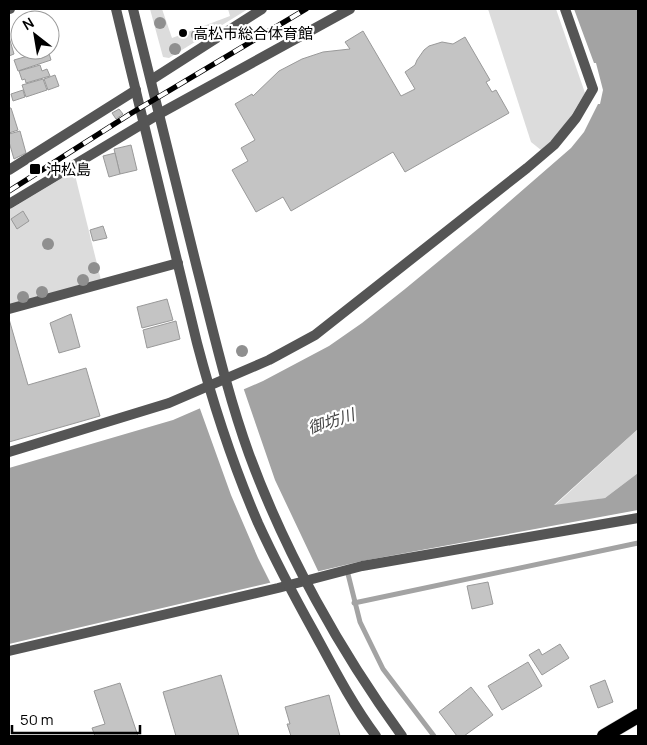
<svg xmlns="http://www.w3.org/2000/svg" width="647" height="745" font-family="Manrope,'Noto Sans JP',sans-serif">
<rect width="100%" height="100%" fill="#fff"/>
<g fill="#dcdcdc">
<polygon points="150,9 162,9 172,38 230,16 228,9 248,9 169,58 163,57"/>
<polygon points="488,9 556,9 585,93 561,133 541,150 531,142"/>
<polygon points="74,171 101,280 9,306 9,210"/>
<polygon points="638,429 638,473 605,498 554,506"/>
</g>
<polygon fill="#a3a3a3" points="574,9 638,9 638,429 554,505 605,498 638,473 638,510 362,561 9,644 9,468 173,420 263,381 329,346 362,323 405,289 479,228 571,148 584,132 598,104 600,104 603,90 596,63 594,63"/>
<polygon fill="#fff" points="243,387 275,480 319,573 271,584 258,558 231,495 199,406"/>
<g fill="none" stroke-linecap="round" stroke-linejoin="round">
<g stroke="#a3a3a3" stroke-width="5">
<polyline points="347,570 360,622 383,669 434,736"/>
<polyline points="354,603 638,543"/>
</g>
</g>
<g fill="#c4c4c4" stroke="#999">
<polygon points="363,31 401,96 415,89 405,72 415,65 417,60 424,50 429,46 442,42 453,44 465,37 490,80 486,82 492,92 496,90 509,113 405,172 393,152 291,211 283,197 256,212 232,170 248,161 241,148 255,140 235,104 252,94 253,96 279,71 302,59 323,52 350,49 345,42"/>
<polygon points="9,37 14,54 9,56"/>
<polygon points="48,50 51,60 18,71 14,60"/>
<polygon points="40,65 42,71 47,69 50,76 26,83 25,79 22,80 19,71"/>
<polygon points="55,75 59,86 48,90 44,79"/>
<polygon points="43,79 47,90 26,97 22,85"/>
<polygon points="23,90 25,97 13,101 11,94"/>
<polygon points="9,108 11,108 18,130 9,133"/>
<polygon points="119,109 123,114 116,119 112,113"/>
<polygon points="20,131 26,153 14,159 9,142 9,134"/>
<polygon points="131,145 137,170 120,174 114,149"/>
<polygon points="115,153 120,174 109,177 103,156"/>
<polygon points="23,211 29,221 17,229 11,219"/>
<polygon points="103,226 107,238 93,241 90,230"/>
<polygon points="167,299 173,320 142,328 137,307"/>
<polygon points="71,314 80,347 59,353 50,323"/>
<polygon points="9,319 28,385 86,368 100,416 9,442"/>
<polygon points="176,321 180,339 147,348 143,330"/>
<polygon points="488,582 493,604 472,609 467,586"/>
<polygon points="560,644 569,658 542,675 529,655 539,649 542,655"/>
<polygon points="528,662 542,686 502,710 488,686"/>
<polygon points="221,675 239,736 176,736 163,692"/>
<polygon points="605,680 613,702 598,708 590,686"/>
<polygon points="120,683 138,736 95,736 92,728 105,724 94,691"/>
<polygon points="471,687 493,715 464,736 457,736 439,712"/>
<polygon points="329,695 340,736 291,736 287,724 290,724 285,707"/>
</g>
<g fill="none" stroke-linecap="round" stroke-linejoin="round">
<g stroke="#dbdbdb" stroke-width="15">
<polyline id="trunk" points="604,736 638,716"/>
</g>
<polyline stroke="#555" stroke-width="10" points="9,309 178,263"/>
<g stroke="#555" stroke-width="10">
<polyline points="9,9 10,9"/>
<polyline points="151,80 262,9"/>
<polyline points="9,170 136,90"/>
<polyline points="9,204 159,114 350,9"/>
<polyline points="9,452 169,403 269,360 315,335 527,168 554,145 576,118 593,89 565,9"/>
<polyline points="9,651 278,588 362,566 638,518"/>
</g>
<g stroke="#555" stroke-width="10">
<path d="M116 9 197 343C213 404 233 465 258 523 275 560 294 596 314 632 333 667 352 704 376 736"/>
<path d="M133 9C154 95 176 182 197 268 213 330 227 393 249 454 285 552 340 651 402 736"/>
</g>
<use href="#trunk" stroke="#000" stroke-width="14"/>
<g stroke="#000" stroke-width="5.5">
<polyline id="rail" points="9,191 130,114 306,9"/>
</g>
<use href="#rail" stroke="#fff" stroke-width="4" stroke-dasharray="11" stroke-linecap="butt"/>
</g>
<g fill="#8f8f8f">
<circle cx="160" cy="23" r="6"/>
<circle cx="197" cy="35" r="6"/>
<circle cx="175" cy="49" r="6"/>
<circle cx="48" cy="244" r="6"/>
<circle cx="94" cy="268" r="6"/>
<circle cx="83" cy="280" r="6"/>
<circle cx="42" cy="292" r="6"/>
<circle cx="23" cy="297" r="6"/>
<circle cx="242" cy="351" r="6"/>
</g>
<g fill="#000" stroke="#fff" stroke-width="2">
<circle cx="183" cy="33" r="5"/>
<rect x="29" y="163" width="12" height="12" rx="2.5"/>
</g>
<g text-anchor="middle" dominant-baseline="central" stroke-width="4.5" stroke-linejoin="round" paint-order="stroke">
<g font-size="15" fill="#000" stroke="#fff" text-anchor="start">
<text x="193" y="33">高松市総合体育館</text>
<text x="46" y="169">沖松島</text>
</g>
<g font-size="16" font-style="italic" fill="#444" stroke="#fff">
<text transform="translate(331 421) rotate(-18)">御坊川</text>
</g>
</g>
<rect width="647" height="745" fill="none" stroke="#000000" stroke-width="20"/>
<g transform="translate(35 35) rotate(329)"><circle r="24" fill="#ffffff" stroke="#999999"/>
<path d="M0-4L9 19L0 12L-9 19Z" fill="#000000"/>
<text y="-8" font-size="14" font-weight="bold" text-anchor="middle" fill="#000000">N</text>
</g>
<path d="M12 725v8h128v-8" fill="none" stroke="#000000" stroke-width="2.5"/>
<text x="20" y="725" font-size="15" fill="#000000" stroke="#ffffff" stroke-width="4" paint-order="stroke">50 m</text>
</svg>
